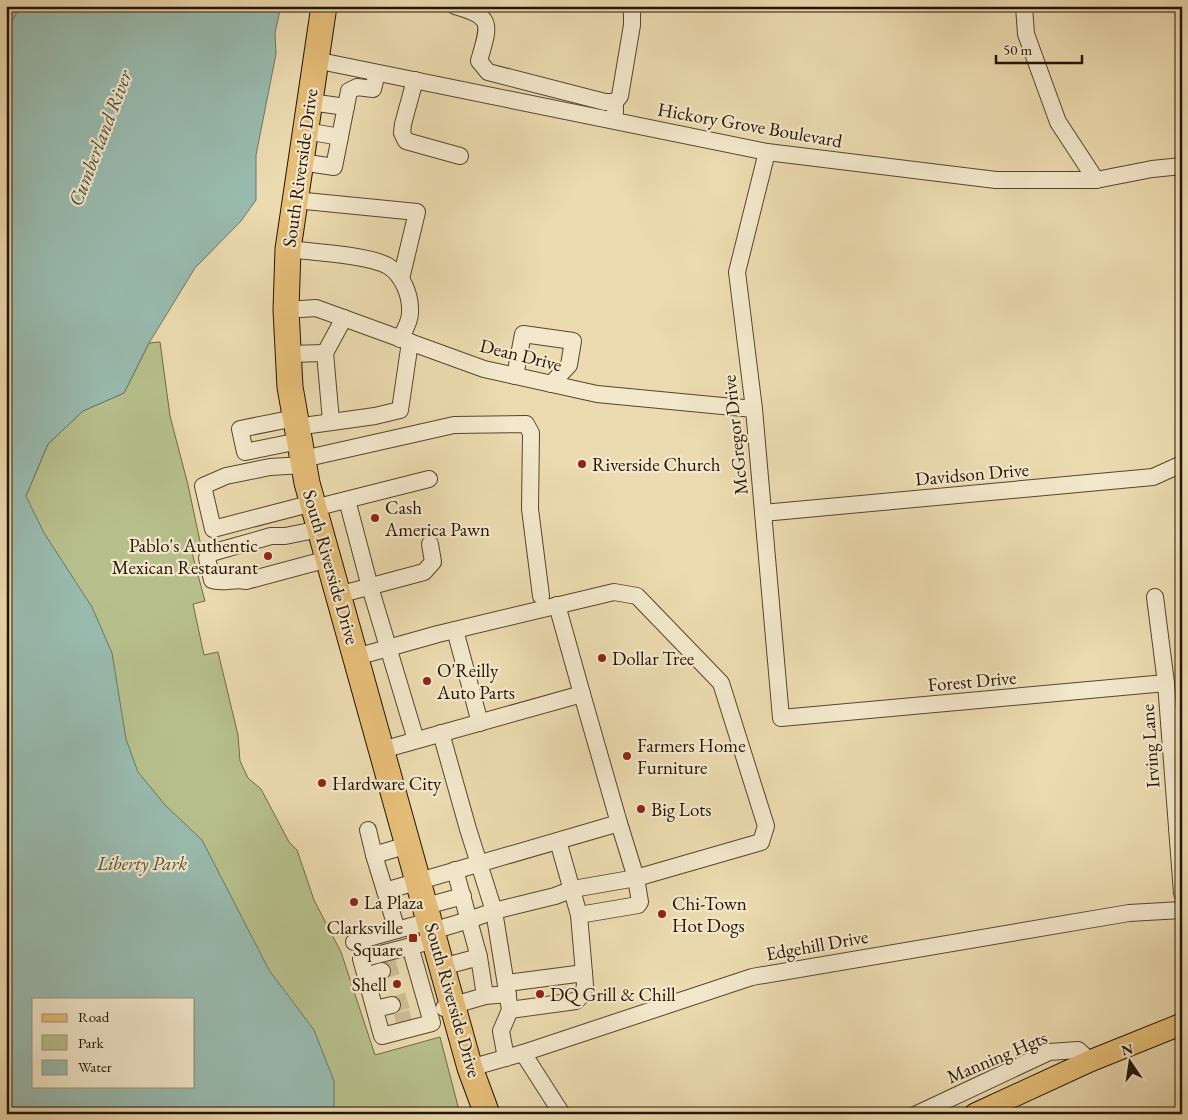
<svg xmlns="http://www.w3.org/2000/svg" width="1188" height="1120" font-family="'EB Garamond',serif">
<rect width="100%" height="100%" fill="#ecdbb0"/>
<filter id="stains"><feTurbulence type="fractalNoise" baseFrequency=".004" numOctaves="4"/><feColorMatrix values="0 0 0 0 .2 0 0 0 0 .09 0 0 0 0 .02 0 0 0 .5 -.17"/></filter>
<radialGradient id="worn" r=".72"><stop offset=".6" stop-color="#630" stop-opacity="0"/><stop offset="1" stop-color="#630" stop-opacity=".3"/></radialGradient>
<g fill="#b7c08c" stroke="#6e6a46" fill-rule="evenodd">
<polygon points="6,6 20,6 6,33"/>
<path d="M160 342 170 416 188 485 201 546 191 549 205 601 193 604 204 655 218 652 238 735 240 761 248 778 261 789 289 842 297 850 314 900 341 952 375 1055 440 1037 460 1114H6V513L26 496 48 444 83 411 124 393 149 343ZM34 999H194V1086H34Z"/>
</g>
<path fill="#99bbaf" stroke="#6a7869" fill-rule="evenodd" d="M20 6H281L275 33 276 54 256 155V200L241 221 195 268 149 343 124 393 83 411 48 444 26 496 44 533 92 607 112 653 126 739 138 772 165 805 202 840 269 970 314 1030 334 1081V1106L331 1114H6V33ZM34 999H194V1086H34Z"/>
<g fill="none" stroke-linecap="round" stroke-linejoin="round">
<g stroke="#cebd96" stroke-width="16" stroke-dasharray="16 8" stroke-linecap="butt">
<polyline points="382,971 402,965"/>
<polyline points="392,1005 412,999"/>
<polyline points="396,1022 416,1016"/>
</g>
<g stroke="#56452c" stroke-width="18">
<g id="minor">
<path d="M455 6C495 17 489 25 479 61L488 72 605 102H615"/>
<polyline points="1024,6 1026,34 1058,122 1096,180"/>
<polyline points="315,60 767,152 996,180 1096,180 1152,169 1182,166"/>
<polyline points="415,80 403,124 402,133 406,141 460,156"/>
<polyline points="310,102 346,107"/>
<polyline points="615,112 615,102 620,96 632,25 632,10 628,6"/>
<polyline points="306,131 340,137"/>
<polyline points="767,152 737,272 754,409 781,718 1166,683"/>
<polyline points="301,162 334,167 349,91 357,87 373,89 377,73"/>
<polyline points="295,200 417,212 401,279"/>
<path d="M288 249C312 252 369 255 388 266 403 275 411 296 410 313 410 322 404 331 400 339"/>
<polyline points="286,310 316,308 484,369 597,394 754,409"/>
<polyline points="288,354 325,353"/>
<polyline points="515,376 523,334 573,341 569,365 551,384"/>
<polyline points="295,418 240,429 245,452 299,441"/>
<polyline points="331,421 325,353 344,318"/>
<polyline points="296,427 375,416 400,410 410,342"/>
<polyline points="303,459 454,425 526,424 531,433 530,509 541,596"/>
<polyline points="304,465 270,467 226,476 203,486 213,529 313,503"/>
<polyline points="347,500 370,587 416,740"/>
<polyline points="314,508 429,479"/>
<polyline points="763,513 1153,477 1182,464"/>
<path d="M320 529 285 536H271L211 553 207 558 212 580C223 584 235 578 246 581L328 559"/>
<polyline points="338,595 424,572 433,562 430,544"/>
<polyline points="1155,597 1166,683 1182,893"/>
<polyline points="557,605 582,694"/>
<polyline points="455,630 480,723"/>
<polyline points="356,657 438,634 614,592 637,596 721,683 766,826 761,842 636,878 640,902 638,905 579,915 585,985 583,994 576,1001 510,1010"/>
<polyline points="441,733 468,829 494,911 510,1010 501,1031 506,1058"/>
<polyline points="382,750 582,694 619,823 385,891"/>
<polyline points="368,830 374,855"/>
<polyline points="558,841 579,915"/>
<polyline points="408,845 374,855 397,930 430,921"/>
<polyline points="455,870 479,957 485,996 508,994"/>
<polyline points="426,906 463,896"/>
<polyline points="432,931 469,920 494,911 555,896 573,889 636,878 619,823"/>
<polyline points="354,942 397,930"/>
<polyline points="410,946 432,1023 382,1036 361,959 435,940"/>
<polyline points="442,967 479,957"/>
<polyline points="366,976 382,971"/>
<polyline points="507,983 584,973"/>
<polyline points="444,1008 485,996"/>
<polyline points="375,1009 392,1005"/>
<polyline points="523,1053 562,1114"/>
<polyline points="470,1068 523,1053 752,977 1129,913 1182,910"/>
<polyline points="917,1114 1049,1052 1078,1050 1090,1061"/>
</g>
</g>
<g stroke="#241300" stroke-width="23">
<polyline id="major" points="975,1114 1090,1061 1182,1024"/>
</g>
<g stroke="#241300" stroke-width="27">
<polyline id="highway" points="324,6 288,249 286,310 290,387 307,483 470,1068 487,1114"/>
</g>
<use href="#minor" stroke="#f3e8cc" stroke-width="16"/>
<use href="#major" stroke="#e6be78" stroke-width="21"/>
<use href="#highway" stroke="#e6be78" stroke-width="25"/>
</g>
<g fill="#8f2418" stroke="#f3e8cc" stroke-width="2">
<circle cx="582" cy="464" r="5"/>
<circle cx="375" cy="518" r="5"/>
<circle cx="268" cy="556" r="5"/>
<circle cx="602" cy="658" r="5"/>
<circle cx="427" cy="681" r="5"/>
<circle cx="627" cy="756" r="5"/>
<circle cx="322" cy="783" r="5"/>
<circle cx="641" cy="809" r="5"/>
<circle cx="354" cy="902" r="5"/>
<circle cx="662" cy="914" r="5"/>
<rect x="408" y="933" width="10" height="10" rx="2.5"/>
<circle cx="397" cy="984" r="5"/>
<circle cx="540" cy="994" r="5"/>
</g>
<g text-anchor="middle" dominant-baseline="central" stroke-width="4.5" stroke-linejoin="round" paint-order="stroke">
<g font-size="19" fill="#241300" stroke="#f3e8cc">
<text transform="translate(750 125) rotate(10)">Hickory Grove Boulevard</text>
<text transform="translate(300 168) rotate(-82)">South Riverside Drive</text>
<text transform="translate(521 355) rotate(14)">Dean Drive</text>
<text transform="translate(735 435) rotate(-96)">McGregor Drive</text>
<text transform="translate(972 474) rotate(-5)">Davidson Drive</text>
<text transform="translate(331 567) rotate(74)">South Riverside Drive</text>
<text transform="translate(972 681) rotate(-5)">Forest Drive</text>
<text transform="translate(1150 746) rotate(-94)">Irving Lane</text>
<text transform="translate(817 945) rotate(-10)">Edgehill Drive</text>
<text transform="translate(453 1000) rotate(74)">South Riverside Drive</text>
<text transform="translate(997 1057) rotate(-23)">Manning Hgts</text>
</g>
<g font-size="19" fill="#241300" stroke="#f3e8cc" text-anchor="start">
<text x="592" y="464">Riverside Church</text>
<text x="385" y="507">Cash<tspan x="385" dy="22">America Pawn</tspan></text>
<text x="258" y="545" text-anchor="end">Pablo's Authentic<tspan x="258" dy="22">Mexican Restaurant</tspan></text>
<text x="612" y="658">Dollar Tree</text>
<text x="437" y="670">O'Reilly<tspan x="437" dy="22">Auto Parts</tspan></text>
<text x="637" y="745">Farmers Home<tspan x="637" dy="22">Furniture</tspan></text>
<text x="332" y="783">Hardware City</text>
<text x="651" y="809">Big Lots</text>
<text x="364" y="902">La Plaza</text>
<text x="672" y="903">Chi-Town<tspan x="672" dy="22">Hot Dogs</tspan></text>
<text x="403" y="927" text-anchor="end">Clarksville<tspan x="403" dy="22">Square</tspan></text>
<text x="387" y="984" text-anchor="end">Shell</text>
<text x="550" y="994">DQ Grill &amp; Chill</text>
</g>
<g font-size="19" font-style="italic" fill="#575031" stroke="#f3e8cc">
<text x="142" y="863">Liberty Park</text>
</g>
<g font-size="20" font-style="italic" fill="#4d4e3d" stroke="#f3e8cc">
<text transform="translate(100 138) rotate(-69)">Cumberland River</text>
</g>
</g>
<rect width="1188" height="1120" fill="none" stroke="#ecdbb0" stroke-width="25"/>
<rect x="8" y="8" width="1173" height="1105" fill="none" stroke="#241300" stroke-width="2.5"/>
<rect x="12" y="12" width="1163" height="1095" fill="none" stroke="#241300"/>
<rect x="32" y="998" width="162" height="90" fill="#f3e8cc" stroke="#a0937a"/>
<rect x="42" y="1014" width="25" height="8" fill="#e6be78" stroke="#a0937a"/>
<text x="78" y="1022" font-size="15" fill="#241300">Road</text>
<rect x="42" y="1035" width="25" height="15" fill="#b7c08c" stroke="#a0937a"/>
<text x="78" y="1048" font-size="15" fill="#241300">Park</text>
<rect x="42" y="1060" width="25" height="15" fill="#99bbaf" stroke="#a0937a"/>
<text x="78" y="1072" font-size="15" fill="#241300">Water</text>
<g transform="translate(1130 1062) rotate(347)" stroke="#f3e8cc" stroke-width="4" paint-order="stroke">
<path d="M0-4L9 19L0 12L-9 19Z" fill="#241300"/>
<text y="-8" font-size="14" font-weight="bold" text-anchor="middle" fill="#241300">N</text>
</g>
<path d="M996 55v8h86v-8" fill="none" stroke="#241300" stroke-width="2.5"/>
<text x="1003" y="55" font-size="15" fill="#241300" stroke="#f3e8cc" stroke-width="4" paint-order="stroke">50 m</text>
<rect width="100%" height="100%" filter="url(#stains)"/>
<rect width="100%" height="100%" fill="url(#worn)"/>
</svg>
